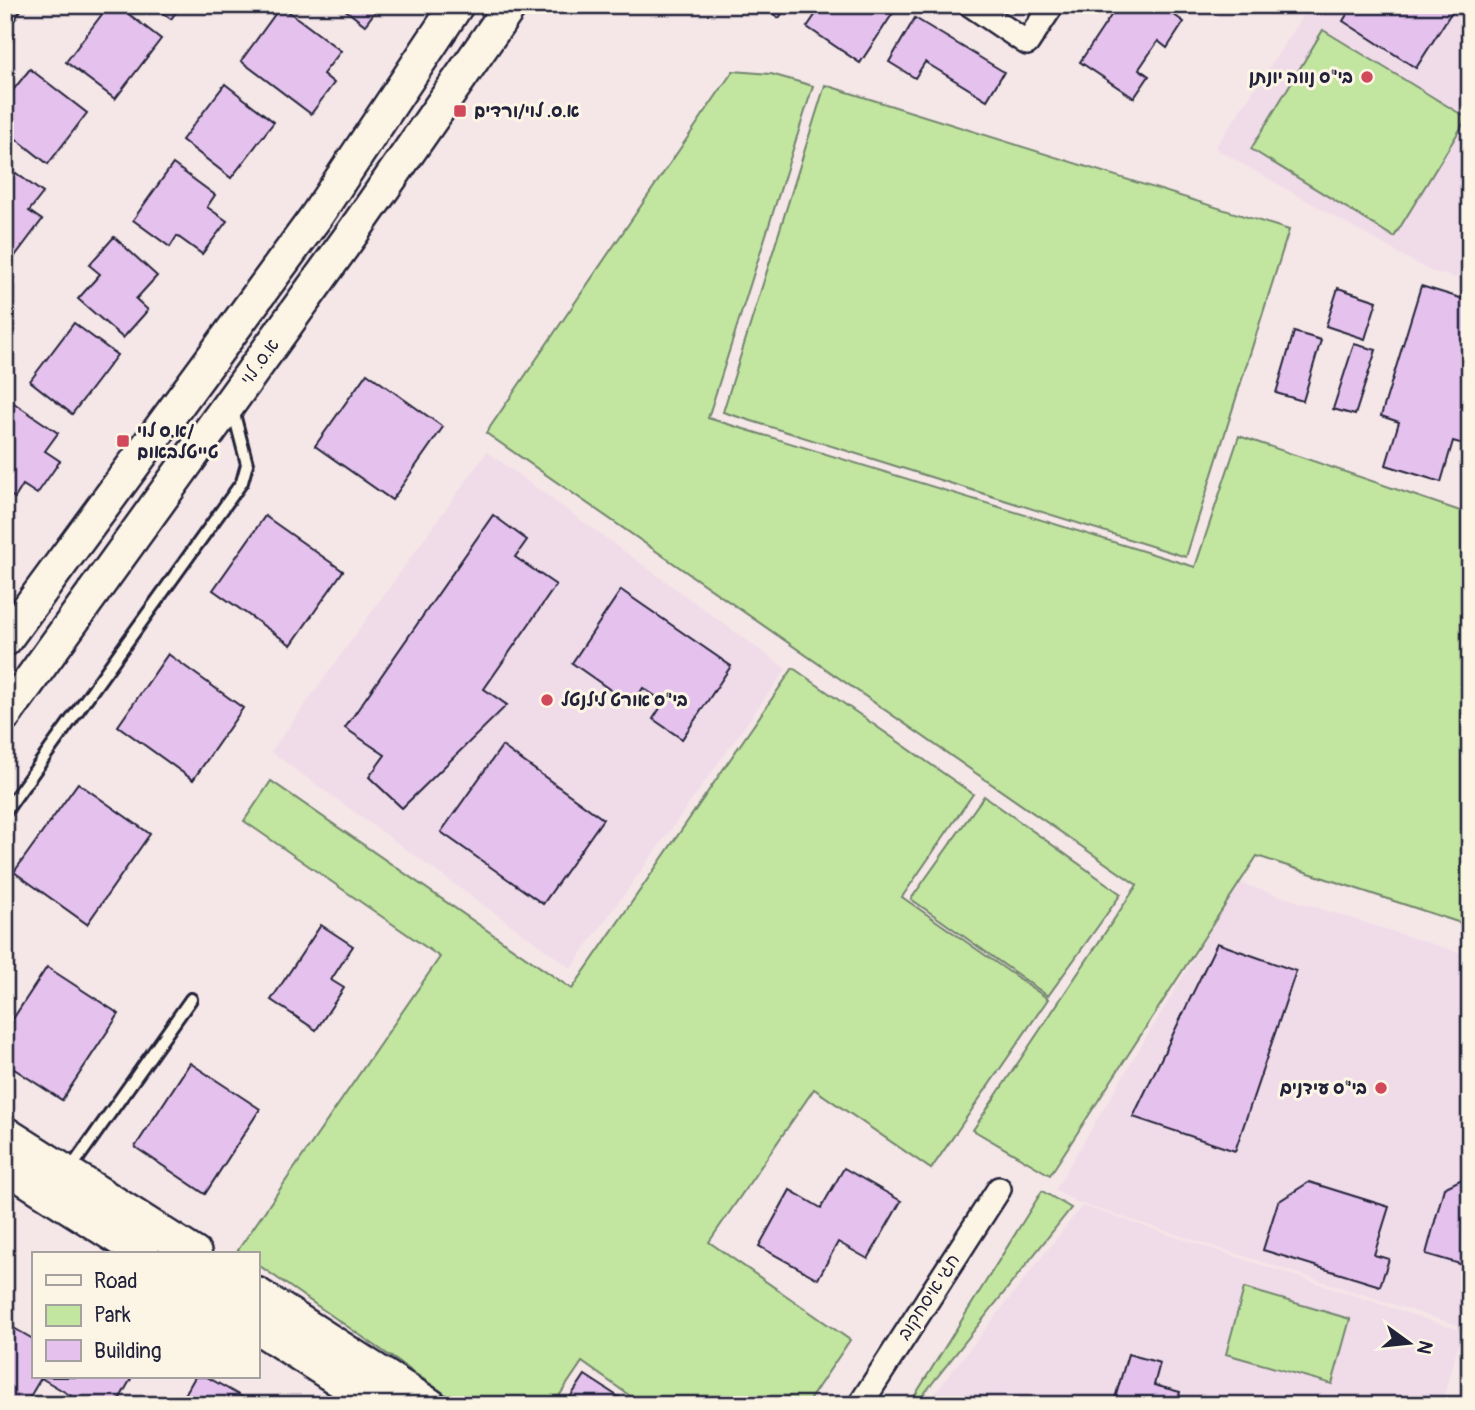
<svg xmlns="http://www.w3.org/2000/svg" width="1475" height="1410" font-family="Pangolin,'Playpen Sans Hebrew',sans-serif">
<rect width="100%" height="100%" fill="#f5e6e7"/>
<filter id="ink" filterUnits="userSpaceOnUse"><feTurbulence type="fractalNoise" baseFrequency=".0143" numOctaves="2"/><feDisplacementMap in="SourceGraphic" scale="14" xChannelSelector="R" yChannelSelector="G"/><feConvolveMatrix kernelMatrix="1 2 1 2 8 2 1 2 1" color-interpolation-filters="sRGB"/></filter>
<g filter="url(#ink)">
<g fill="#f0dbe9">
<polygon points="1311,5 1470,5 1470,281 1430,271 1215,148"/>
<polygon points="487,452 786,669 571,968 271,752"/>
<polygon points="1239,883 1470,956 1470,1329 1079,1203 1055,1190"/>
<polygon points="1082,1206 1462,1331 1441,1405 926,1405"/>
</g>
<g fill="#c2e6a0" stroke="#72846e" stroke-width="2">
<polygon points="1323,30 1467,118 1394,237 1251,149"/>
<polygon points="733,71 771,74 813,86 708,418 1195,567 1239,436 1463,512 1470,493 1470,926 1257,856 1050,1175 973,1130 1137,885 486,433"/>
<polygon points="825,85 1289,230 1186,557 723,412"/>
<polygon points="793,668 973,794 902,897 1048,999 931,1169 814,1089 709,1242 850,1340 806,1405 643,1405 582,1362 553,1405 461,1405 257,1264 257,1254 244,1254 238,1250 440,957 244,821 271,781 572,989"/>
<polygon points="984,796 1121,894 1048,996 911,899"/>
<polygon points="1042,1191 1071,1208 915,1405 909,1405"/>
<polygon points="1244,1288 1350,1319 1332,1384 1226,1354"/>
</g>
<g fill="#e5c2ed" stroke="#22223b" stroke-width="2">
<polygon points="109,5 117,5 161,39 115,99 66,62"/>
<polygon points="151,5 181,5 171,19"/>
<polygon points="339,5 380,5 365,25"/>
<polygon points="761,5 788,5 779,18"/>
<polygon points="822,5 894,5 897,7 860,63 807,27"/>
<polygon points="1118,5 1160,5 1184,22 1167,48 1158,41 1139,69 1149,76 1134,98 1080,62"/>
<polygon points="1353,5 1456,5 1416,68 1343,21"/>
<polygon points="281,6 341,51 323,74 334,83 311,114 241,61"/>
<polygon points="915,18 1004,72 987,100 925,62 915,78 889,62"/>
<polygon points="30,69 87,113 48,164 5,130 5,100"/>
<polygon points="225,84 274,122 231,178 182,140"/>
<polygon points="173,164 215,195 207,207 227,221 202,254 177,236 170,247 133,220"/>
<polygon points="16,173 43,193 29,211 42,220 9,264 5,261 5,182 8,184"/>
<polygon points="114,237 157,276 136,299 148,310 123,338 78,299 100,274 89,265"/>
<polygon points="1421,286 1470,301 1470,446 1453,441 1441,482 1386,465 1399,422 1381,416"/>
<polygon points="1338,288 1377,301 1365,339 1326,326"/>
<polygon points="74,323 117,355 72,414 30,381"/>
<polygon points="1294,332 1321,340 1303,401 1276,393"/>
<polygon points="1354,344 1376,350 1355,415 1333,409"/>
<polygon points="367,373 443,427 392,500 315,446"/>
<polygon points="5,397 58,433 45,451 60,461 37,494 23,485 15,498 5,492"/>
<polygon points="493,515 527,540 515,557 556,585 484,689 507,705 402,808 369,777 385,755 345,728"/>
<polygon points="265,516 343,571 291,645 213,590"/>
<polygon points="621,590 731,666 682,739 653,719 664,702 643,688 632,705 572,663"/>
<polygon points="168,654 243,708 193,780 118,726"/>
<polygon points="502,746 603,819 543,904 441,832"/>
<polygon points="78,783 150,834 87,924 14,872"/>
<polygon points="321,925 353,946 331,980 344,988 316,1030 271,1000"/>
<polygon points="1217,943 1296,971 1235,1151 1133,1117"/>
<polygon points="47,967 119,1014 62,1100 5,1063 5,1031"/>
<polygon points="190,1063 260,1109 205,1194 135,1147"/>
<polygon points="844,1168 901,1201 868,1259 838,1242 818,1279 759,1246 790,1190 821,1208"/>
<polygon points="1470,1175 1470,1267 1426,1254 1444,1188"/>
<polygon points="1309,1182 1389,1207 1374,1255 1389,1259 1380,1286 1263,1250 1278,1202"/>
<polygon points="5,1323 33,1339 33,1377 132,1377 116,1405 87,1405 41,1378 25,1405 5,1405"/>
<polygon points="1128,1354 1160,1363 1154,1385 1180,1392 1177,1405 1113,1405"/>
<polygon points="585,1375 631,1405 565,1405"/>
<polygon points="195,1377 207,1377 256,1405 179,1405"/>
</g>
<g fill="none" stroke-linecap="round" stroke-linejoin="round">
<g stroke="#22223b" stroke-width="16">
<g id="lane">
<polyline points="5,812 242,482 247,464 233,410"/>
<polyline points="69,1171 191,999"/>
</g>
</g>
<g stroke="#22223b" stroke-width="28">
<g id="street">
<polyline points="971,5 1027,43 1052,5"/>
<polyline points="5,11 9,5"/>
<polyline points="860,1405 999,1189"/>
</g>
</g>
<g stroke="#22223b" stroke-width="37">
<g id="secondary">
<polyline points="5,640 315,218 457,5"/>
<polyline points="5,715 351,235 511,5"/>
<polyline points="5,1133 195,1254"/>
<polyline points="5,1166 143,1254"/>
<polyline points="257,1294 430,1405"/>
<polyline points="257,1327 378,1405"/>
</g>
</g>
<use href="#lane" stroke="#fcf5e5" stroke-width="10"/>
<use href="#street" stroke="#fcf5e5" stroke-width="23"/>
<use href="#secondary" stroke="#fcf5e5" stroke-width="32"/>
</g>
</g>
<g fill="#d1495b" stroke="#fcf5e5" stroke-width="2.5">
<circle cx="1367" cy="77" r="7"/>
<rect x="453" y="104" width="14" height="14" rx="3.5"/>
<rect x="116" y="434" width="14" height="14" rx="3.5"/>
<circle cx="547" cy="700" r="7"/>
<circle cx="1381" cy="1088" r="7"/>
</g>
<g text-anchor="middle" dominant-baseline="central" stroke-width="6" stroke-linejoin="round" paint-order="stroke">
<g font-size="18" font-weight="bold" fill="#22223b" stroke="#fcf5e5" text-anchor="start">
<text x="1353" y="77" text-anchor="end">בי"ס נווה יונתן</text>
<text x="474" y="111">א.ס. לוי/ורדים</text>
<text x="137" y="431">א.ס לוי/<tspan x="137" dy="21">טייטלבאום</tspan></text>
<text x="561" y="700">בי"ס אורט לילנטל</text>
<text x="1367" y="1088" text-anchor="end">בי"ס עידנים</text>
</g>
<g font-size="18" fill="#22223b" stroke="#fcf5e5">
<text transform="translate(260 362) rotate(-54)">א.ס. לוי</text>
<text transform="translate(929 1297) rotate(-57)">חגי איסחקוב</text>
</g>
</g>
<rect width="1475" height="1410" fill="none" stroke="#fcf5e5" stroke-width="28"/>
<rect x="14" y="14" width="1447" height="1382" fill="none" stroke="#22223b" stroke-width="2.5" filter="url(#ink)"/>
<rect x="32" y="1252" width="228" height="126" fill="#fcf5e5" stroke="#a5a1a1" stroke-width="2"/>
<rect x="46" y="1275" width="35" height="10" fill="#fcf5e5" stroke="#a5a1a1" stroke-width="2"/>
<text x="94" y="1288" font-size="21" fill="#22223b">Road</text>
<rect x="46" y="1305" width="35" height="21" fill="#c2e6a0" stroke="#a5a1a1" stroke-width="2"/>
<text x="94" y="1322" font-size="21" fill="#22223b">Park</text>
<rect x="46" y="1340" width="35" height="21" fill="#e5c2ed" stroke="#a5a1a1" stroke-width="2"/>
<text x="94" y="1358" font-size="21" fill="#22223b">Building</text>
<g transform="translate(1409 1343) rotate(105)" stroke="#fcf5e5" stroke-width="5" paint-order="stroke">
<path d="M0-5L12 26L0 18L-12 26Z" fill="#22223b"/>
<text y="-10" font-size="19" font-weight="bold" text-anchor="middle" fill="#22223b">N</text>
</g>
</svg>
